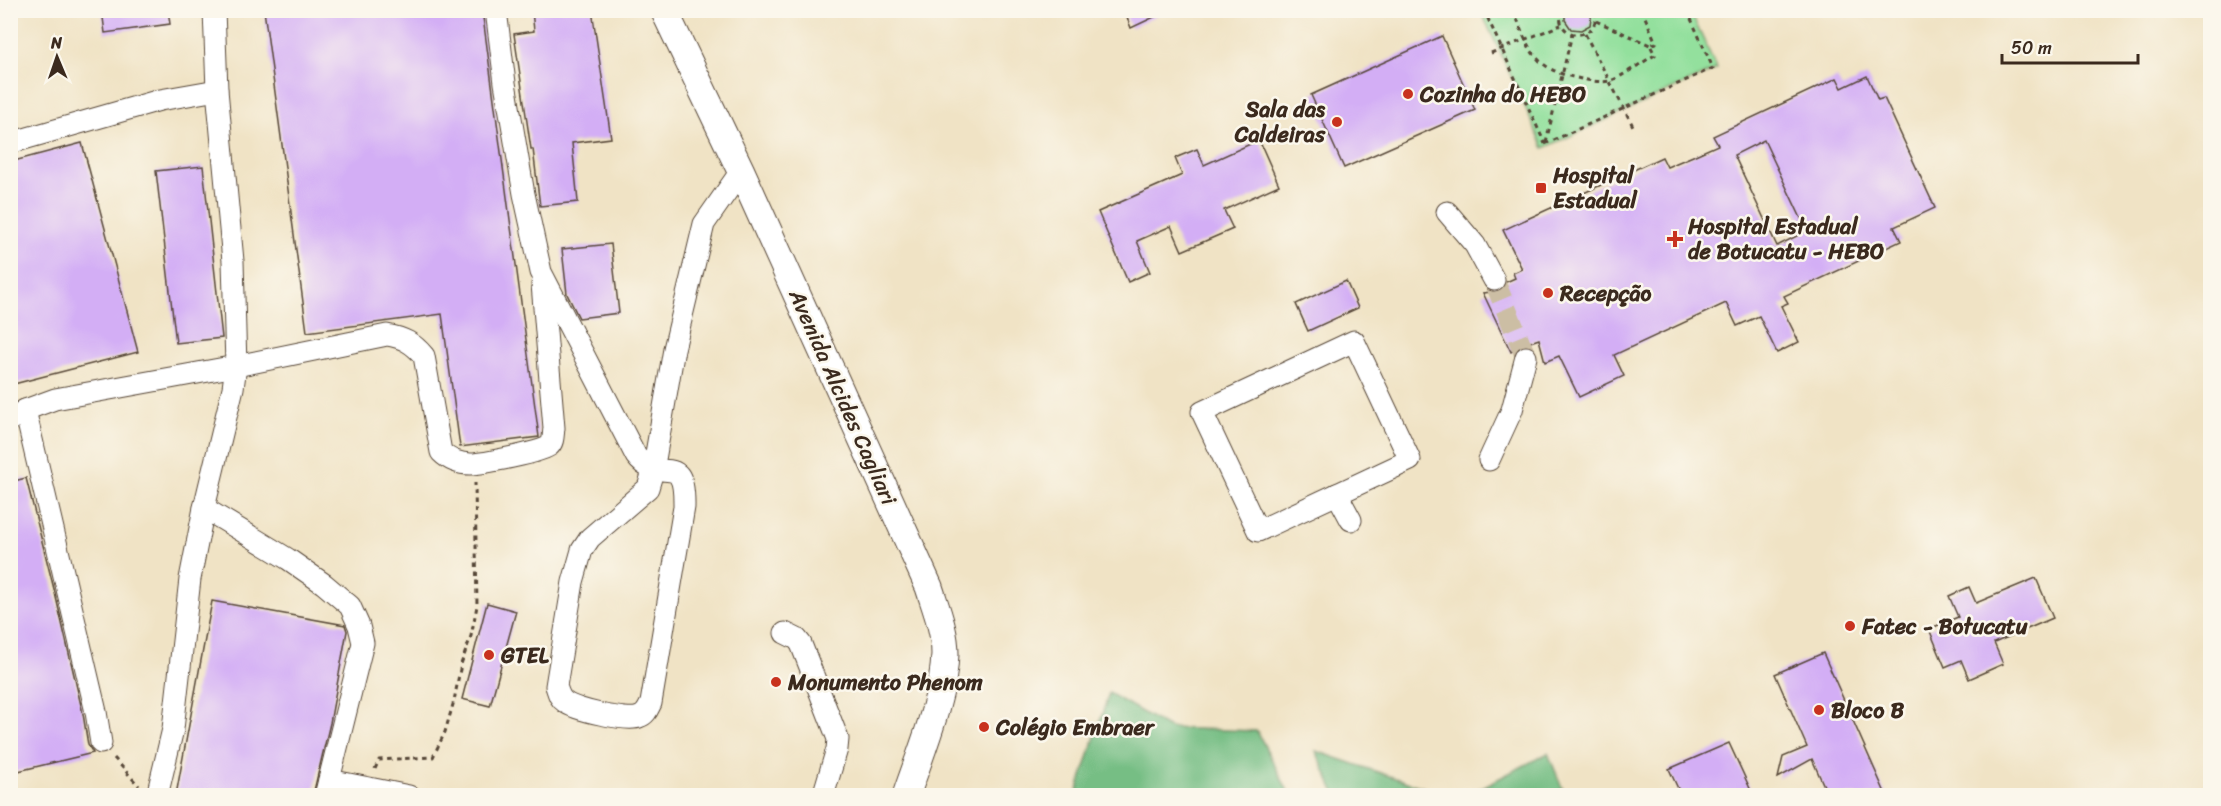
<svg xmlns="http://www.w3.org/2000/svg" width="2221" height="806" font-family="Sriracha,sans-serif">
<rect width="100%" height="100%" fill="#fbf7ec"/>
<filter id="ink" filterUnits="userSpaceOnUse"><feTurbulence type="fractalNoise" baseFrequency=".0167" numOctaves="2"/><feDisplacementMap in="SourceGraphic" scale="12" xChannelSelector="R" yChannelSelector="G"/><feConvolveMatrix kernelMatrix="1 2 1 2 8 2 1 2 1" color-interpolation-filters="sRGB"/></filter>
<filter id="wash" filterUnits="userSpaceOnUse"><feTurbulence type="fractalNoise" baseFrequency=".008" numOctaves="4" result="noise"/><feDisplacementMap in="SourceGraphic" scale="24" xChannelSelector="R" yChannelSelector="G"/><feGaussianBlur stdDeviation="1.35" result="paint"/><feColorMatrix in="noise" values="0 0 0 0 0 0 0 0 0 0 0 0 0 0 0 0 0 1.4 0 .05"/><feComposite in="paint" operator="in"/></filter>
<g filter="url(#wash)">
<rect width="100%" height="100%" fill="#f0e3c5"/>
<polygon fill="#93e09d" stroke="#67855e" stroke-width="1.5" points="1481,11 1690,11 1717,69 1544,148"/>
<g fill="#76be84" stroke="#587451" stroke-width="1.5">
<polygon points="1109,693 1169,728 1257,731 1290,795 1076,795"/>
<polygon points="1316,751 1445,795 1336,795"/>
<polygon points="1548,753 1565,795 1467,795"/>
</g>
<g id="blocks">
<g fill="#d3aef5" fill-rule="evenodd">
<polygon points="102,10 168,10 170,24 105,33"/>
<polygon points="264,10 482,10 539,437 460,447 442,314 307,332"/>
<polygon points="532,10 592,10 611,138 572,143 578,202 540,206 533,149 531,149 514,34 534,31"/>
<polygon points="1124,10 1169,10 1131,28"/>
<polygon points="1565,10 1592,10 1590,25 1581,30 1571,29 1565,20"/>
<polygon points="1442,36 1475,110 1344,168 1311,95"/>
<path d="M1867 76 1878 100 1884 98 1935 208 1894 227 1901 241 1784 296 1788 303 1781 306 1799 342 1777 353 1759 316 1737 326 1726 303 1614 355 1624 376 1579 397 1559 356 1545 362 1539 339 1522 345 1511 352 1483 293 1501 291 1506 282 1515 278 1513 273 1522 269 1503 230 1662 157 1667 167 1693 156 1718 145 1713 136 1837 78 1842 88ZM1764 140 1807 231 1777 246 1734 155Z"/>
<polygon points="1259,140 1279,185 1224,210 1233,229 1182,251 1171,226 1137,241 1150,272 1128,282 1098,212 1182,175 1175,158 1197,149 1204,165"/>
<polygon points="82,143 138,352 10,385 10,162"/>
<polygon points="203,166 222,338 176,343 156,171"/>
<polygon points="611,244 619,313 579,318 567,294 562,249"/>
<polygon points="1346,281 1358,308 1308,331 1296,304"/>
<polygon points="26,478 55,593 83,714 88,745 93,753 10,773 10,482"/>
<polygon points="2036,578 2053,618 1994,643 2003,664 1969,679 1961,660 1945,667 1929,629 1958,617 1949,596 1969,587 1976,603"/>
<polygon points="212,601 345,625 347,631 330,723 313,795 176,795"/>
<polygon points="487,603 516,611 490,706 462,699"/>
<polygon points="1823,653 1886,795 1828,795 1812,759 1778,778 1783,757 1807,747 1775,674"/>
<polygon points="1729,743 1753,795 1681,795 1669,769"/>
</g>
</g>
</g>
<g filter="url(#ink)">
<use href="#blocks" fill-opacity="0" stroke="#564637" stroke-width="1.5"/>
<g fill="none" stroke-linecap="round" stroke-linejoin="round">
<polyline stroke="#ccbea4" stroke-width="21" stroke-dasharray="21 10" stroke-linecap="butt" points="1494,280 1526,357"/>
<g stroke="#564637" stroke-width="23">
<g id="minor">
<path d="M496 10 505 83 524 194 541 272 636 456C660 488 685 446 684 507L651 703C648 709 646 715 639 717 628 722 575 710 565 702 559 698 558 692 556 686L573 582 582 550 590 538 648 488 653 471 674 349 704 224 741 171"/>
<polyline points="10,143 160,100 217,90"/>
<polyline points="1447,212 1475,245 1494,280"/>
<polygon points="1354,341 1410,460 1258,531 1202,412"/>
<polyline points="25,410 96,712 101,743"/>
<path d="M10 420 25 410 55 399 236 366 387 335C404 338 413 343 424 356L441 452C449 460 459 464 471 464 480 464 544 452 549 446 554 442 553 434 554 428L542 284"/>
<polyline points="1489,460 1512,410 1526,357"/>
<polyline points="1337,494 1351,520"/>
<polyline points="204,508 288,559 324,584 350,606 359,626 363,643 325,796"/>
<polyline points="785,633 797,639 801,644 838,739 837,749 823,796"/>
<polyline points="329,780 409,796"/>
<polyline points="157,796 173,729 190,579 204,508 233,388 236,366 233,261 217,90 214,10"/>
</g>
</g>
<g stroke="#564637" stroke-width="29">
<path id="major" d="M664 10 741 171 929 587C936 609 945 631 945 654 944 698 920 754 906 796"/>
</g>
<g stroke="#564637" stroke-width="3" stroke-dasharray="4.5 4.5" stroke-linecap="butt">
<polyline points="1484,10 1545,144"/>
<path d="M1514 10C1528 49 1534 69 1577 78 1586 80 1600 83 1610 81 1620 78 1644 61 1655 55L1650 45 1656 43 1642 10"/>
<path d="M1561 10C1554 43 1602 42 1595 10"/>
<polyline points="1596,21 1650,45"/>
<polyline points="1585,34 1634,128"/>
<polyline points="1491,53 1561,25"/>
<polyline points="1546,142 1572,34"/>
<polyline points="1545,144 1713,68 1687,10"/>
<polyline points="114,758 139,786"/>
<polyline points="375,769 379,760 433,757 445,732 454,701 461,664 471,636 477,606 475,483"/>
</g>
<use href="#minor" stroke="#fff" stroke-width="21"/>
<use href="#major" stroke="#fff" stroke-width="27"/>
</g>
</g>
<g fill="#c8321e" stroke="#fbf7ec" stroke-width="2">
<circle cx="1408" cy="94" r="6"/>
<circle cx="1337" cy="122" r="6"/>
<rect x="1535" y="182" width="12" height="12" rx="3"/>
<path d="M1672 230h6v6h6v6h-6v6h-6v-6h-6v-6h6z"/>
<circle cx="1548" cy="293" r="6"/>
<circle cx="1850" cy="626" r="6"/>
<circle cx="489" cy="655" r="6"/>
<circle cx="776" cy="682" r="6"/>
<circle cx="1819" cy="710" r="6"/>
<circle cx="984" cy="727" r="6"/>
</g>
<g text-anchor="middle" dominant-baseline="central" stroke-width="5" stroke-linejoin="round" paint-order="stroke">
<g font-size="22" font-weight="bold" fill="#3b2a1e" stroke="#fbf7ec" text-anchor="start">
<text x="1420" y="94">Cozinha do HEBO</text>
<text x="1325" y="109" text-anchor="end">Sala das<tspan x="1325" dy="25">Caldeiras</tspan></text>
<text x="1553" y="175">Hospital<tspan x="1553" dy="25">Estadual</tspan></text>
<text x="1688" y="226">Hospital Estadual<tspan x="1688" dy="25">de Botucatu - HEBO</tspan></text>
<text x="1560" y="293">Recepção</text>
<text x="1862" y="626">Fatec - Botucatu</text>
<text x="501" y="655">GTEL</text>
<text x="788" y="682">Monumento Phenom</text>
<text x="1831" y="710">Bloco B</text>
<text x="996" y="727">Colégio Embraer</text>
</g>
<g font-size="22" fill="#3b2a1e" stroke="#fbf7ec">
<text transform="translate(843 397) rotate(66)">Avenida Alcides Cagliari</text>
</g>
</g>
<rect width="2221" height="806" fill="none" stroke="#fbf7ec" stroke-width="36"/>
<g transform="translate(57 57) rotate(358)" stroke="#fbf7ec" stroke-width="4.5" paint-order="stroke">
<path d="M0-4.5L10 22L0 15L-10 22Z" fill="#3b2a1e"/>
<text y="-9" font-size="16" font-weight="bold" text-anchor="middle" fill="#3b2a1e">N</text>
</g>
<path d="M2002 54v9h136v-9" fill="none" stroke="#3b2a1e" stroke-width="3"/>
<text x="2011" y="54" font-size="18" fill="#3b2a1e" stroke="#fbf7ec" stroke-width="4.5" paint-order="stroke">50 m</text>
</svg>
